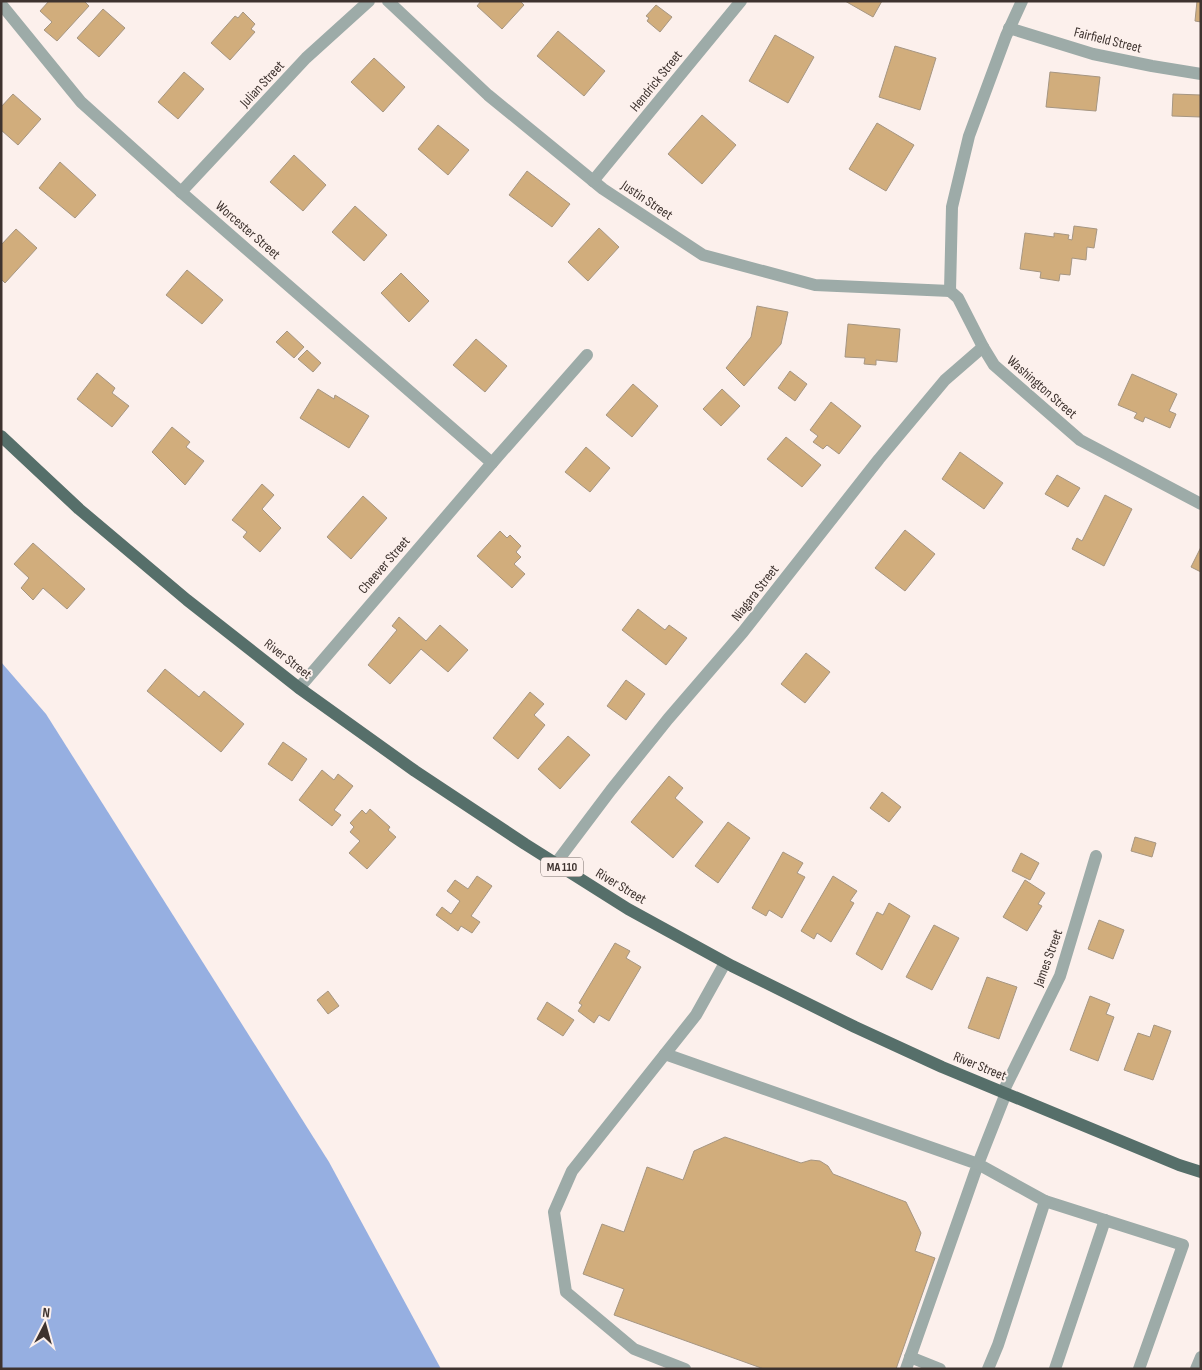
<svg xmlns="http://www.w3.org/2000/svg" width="1202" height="1370" font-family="'Sofia Sans Condensed',sans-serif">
<rect width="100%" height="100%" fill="#fcf0ec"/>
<polygon fill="#96afe1" points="1,662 46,714 329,1162 441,1369 1,1369"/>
<g fill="#d1ad7c" stroke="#a69682">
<polygon points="49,1 84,1 89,6 57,41 44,30 52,22 40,11"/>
<polygon points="481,1 520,1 524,5 502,29 477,6"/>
<polygon points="845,1 882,1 873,17"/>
<polygon points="1197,1 1201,1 1201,22 1195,21"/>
<polygon points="656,5 672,17 660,32 647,21 649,18 646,16"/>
<polygon points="103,9 125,28 99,57 77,38"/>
<polygon points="243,12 255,24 251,29 255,32 230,60 211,43 235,16 238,18"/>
<polygon points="558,31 605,71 584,96 537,56"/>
<polygon points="775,35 814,57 788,103 749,81"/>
<polygon points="895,46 936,58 920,110 879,97"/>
<polygon points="374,58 405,87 383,112 351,82"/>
<polygon points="184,72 204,89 178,119 158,102"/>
<polygon points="1050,72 1100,77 1096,111 1046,107"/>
<polygon points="13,94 41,119 18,145 1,130 1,107"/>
<polygon points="1173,94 1201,95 1201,117 1172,116"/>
<polygon points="702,115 736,145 702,184 668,154"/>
<polygon points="877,123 914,145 886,191 849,169"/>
<polygon points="438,125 469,150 448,175 418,149"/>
<polygon points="294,155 326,185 303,211 270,182"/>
<polygon points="60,162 96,195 75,218 39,188"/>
<polygon points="527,171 570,204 552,227 509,195"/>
<polygon points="355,206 387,235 364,261 332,232"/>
<polygon points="1074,226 1097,229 1094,248 1087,247 1086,260 1072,258 1070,275 1060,274 1059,281 1040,278 1041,272 1020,269 1025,233 1054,237 1054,233 1069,235 1068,239 1072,240"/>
<polygon points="599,228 619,247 588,281 568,262"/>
<polygon points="16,229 37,248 5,283 1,279 1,245"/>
<polygon points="187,270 223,300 202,324 166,295"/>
<polygon points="401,273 429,301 409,322 381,293"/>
<polygon points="757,306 788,312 781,344 744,386 726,368 751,337"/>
<polygon points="848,324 900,329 897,362 876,360 876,365 864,364 865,358 845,357"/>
<polygon points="287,331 304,347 294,358 276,342"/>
<polygon points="476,339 507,366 485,392 453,365"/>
<polygon points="307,350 321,363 313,372 298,359"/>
<polygon points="790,371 807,384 795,401 778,388"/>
<polygon points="97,373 115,388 112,393 129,406 112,427 77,399"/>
<polygon points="1132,374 1177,394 1169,411 1176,414 1170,428 1145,417 1143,422 1134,418 1137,413 1118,405"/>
<polygon points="633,384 658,406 632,437 606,415"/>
<polygon points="318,389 334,399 335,395 369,416 349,448 300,418"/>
<polygon points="722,389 740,406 721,426 703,409"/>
<polygon points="831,402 861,426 839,454 827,445 823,449 813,442 818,436 810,430"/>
<polygon points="172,427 190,442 186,447 204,461 185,485 152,452"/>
<polygon points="786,437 821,465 802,487 767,459"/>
<polygon points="586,447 610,468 590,492 565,472"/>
<polygon points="960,452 1003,483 984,509 942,479"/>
<polygon points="1057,475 1080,488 1068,507 1045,494"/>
<polygon points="262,484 274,495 262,509 281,528 260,552 243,537 247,532 232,520"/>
<polygon points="1105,495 1132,509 1104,566 1072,549 1077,538 1082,541"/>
<polygon points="363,496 387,518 351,559 327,537"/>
<polygon points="905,530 935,554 905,591 875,568"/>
<polygon points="500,531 507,538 510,535 521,546 516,552 521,557 514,564 525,574 512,588 477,556"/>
<polygon points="33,543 85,589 67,609 43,588 33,600 21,588 29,578 14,564"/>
<polygon points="1201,547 1201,572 1191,567"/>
<polygon points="638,609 665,630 669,625 687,638 666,665 622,630"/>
<polygon points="399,617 426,641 440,625 468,650 448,672 421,649 390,684 368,665 397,630 392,626"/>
<polygon points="806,653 830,672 805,703 781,684"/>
<polygon points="165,669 199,697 204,691 244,724 221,752 147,691"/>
<polygon points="626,680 645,694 626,720 607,706"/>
<polygon points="530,692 544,704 534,715 545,725 518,759 493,738"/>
<polygon points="568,736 590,755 560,789 538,769"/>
<polygon points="283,742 307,759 292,781 268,764"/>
<polygon points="322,770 334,780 338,774 353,786 334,810 341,815 332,826 299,800"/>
<polygon points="669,776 683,788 675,798 703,822 673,858 631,822"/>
<polygon points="882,792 901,807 889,822 870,808"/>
<polygon points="370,809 390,827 388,830 396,837 367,869 349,853 360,841 350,832 354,827 350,823 362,810 366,814"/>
<polygon points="728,822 750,838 718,883 695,866"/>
<polygon points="1135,837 1156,843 1152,857 1131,851"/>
<polygon points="783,852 803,863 797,873 805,877 782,918 769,910 766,916 752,908"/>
<polygon points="1021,853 1039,863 1030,880 1012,871"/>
<polygon points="477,876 492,886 471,916 480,922 472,933 461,926 458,931 436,915 442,907 451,914 460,901 447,891 455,880 468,889"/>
<polygon points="833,876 857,891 850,901 854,903 831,942 817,933 814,939 801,931"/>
<polygon points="1025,880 1045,893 1038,904 1042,906 1027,931 1003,917"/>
<polygon points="889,903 910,916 882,970 856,954 877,912 883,915"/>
<polygon points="1099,920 1124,930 1113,959 1088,949"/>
<polygon points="934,925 959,938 932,990 906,977"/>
<polygon points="615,943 630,951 626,958 641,967 609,1021 599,1015 594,1023 578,1011 582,1005 579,1003"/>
<polygon points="987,977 1017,987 999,1039 968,1028"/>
<polygon points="328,991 339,1006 328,1014 317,1000"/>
<polygon points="1090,996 1110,1004 1106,1014 1114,1017 1098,1061 1070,1050"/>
<polygon points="547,1002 574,1020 563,1036 537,1019"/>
<polygon points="1154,1025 1171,1031 1153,1080 1124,1070 1138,1033 1150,1037"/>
<polygon points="725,1137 801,1163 811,1160 820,1161 828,1166 833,1174 906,1202 921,1233 915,1251 935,1258 896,1369 764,1369 614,1315 624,1289 583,1274 602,1224 624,1232 647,1167 683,1180 694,1151"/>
</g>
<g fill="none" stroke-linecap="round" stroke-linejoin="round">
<g stroke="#9daba8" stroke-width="12">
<polyline points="388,1 488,95 603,189 703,255 815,285 950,291"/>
<polyline points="1022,1 1006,36 969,136 952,207 950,291 958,298 983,347 994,365 1080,440 1201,504"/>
<polyline points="1,4 81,102 181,192 492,463"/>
<polyline points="1009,28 1093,54 1152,66 1201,74"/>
<polyline points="593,181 741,1"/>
<polyline points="181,192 306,58 369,1"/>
<polyline points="299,688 492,463 587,355"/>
<polyline points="556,863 611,790 668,719 743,632 879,459 945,380 983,347"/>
<polyline points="665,1054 978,1164 906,1369"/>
<polyline points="1003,1092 1060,976 1096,856"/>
<polyline points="1045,1201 1183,1245 1139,1369"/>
<polyline points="910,1357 940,1369"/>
<polyline points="685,1369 634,1349 566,1292 554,1212 572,1171 696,1015 725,963"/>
<polyline points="988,1369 998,1345 1045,1201 978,1164 1006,1093"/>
<polyline points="1055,1369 1105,1220"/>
<polyline points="1196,1369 1201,1357"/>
</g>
<polyline stroke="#566f6a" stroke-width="12" points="1,436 79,509 187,600 299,688 415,771 525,844 628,909 732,966 855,1027 942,1067 1179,1165 1201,1172"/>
</g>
<g text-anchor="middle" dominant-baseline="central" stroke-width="4" stroke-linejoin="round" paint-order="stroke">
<rect fill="#fcf0ec" stroke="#776c68" stroke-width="1" x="541" y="857.5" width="42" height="19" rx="4"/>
<g font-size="12" font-weight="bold" fill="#3e332f">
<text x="562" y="867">MA 110</text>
</g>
<g font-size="14" fill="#3e332f" stroke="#fcf0ec">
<text transform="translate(1108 40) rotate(14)">Fairfield Street</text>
<text transform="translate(656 81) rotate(-51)">Hendrick Street</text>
<text transform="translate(262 84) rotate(-47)">Julian Street</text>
<text transform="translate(647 200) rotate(34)">Justin Street</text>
<text transform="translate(248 230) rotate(41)">Worcester Street</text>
<text transform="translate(1042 387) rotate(41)">Washington Street</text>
<text transform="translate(384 565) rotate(-49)">Cheever Street</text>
<text transform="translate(755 593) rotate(-52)">Niagara Street</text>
<text transform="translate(288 659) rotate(38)">River Street</text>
<text transform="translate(621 886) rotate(31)">River Street</text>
<text transform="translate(1048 958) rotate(-70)">James Street</text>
<text transform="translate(980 1066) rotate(22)">River Street</text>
</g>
</g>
<rect width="1202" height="1370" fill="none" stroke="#3e332f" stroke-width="5"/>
<g transform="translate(45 1325) rotate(6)" stroke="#fcf0ec" stroke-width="4" paint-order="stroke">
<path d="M0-4L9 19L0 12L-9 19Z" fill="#3e332f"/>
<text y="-8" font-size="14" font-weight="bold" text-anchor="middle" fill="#3e332f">N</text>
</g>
</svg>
